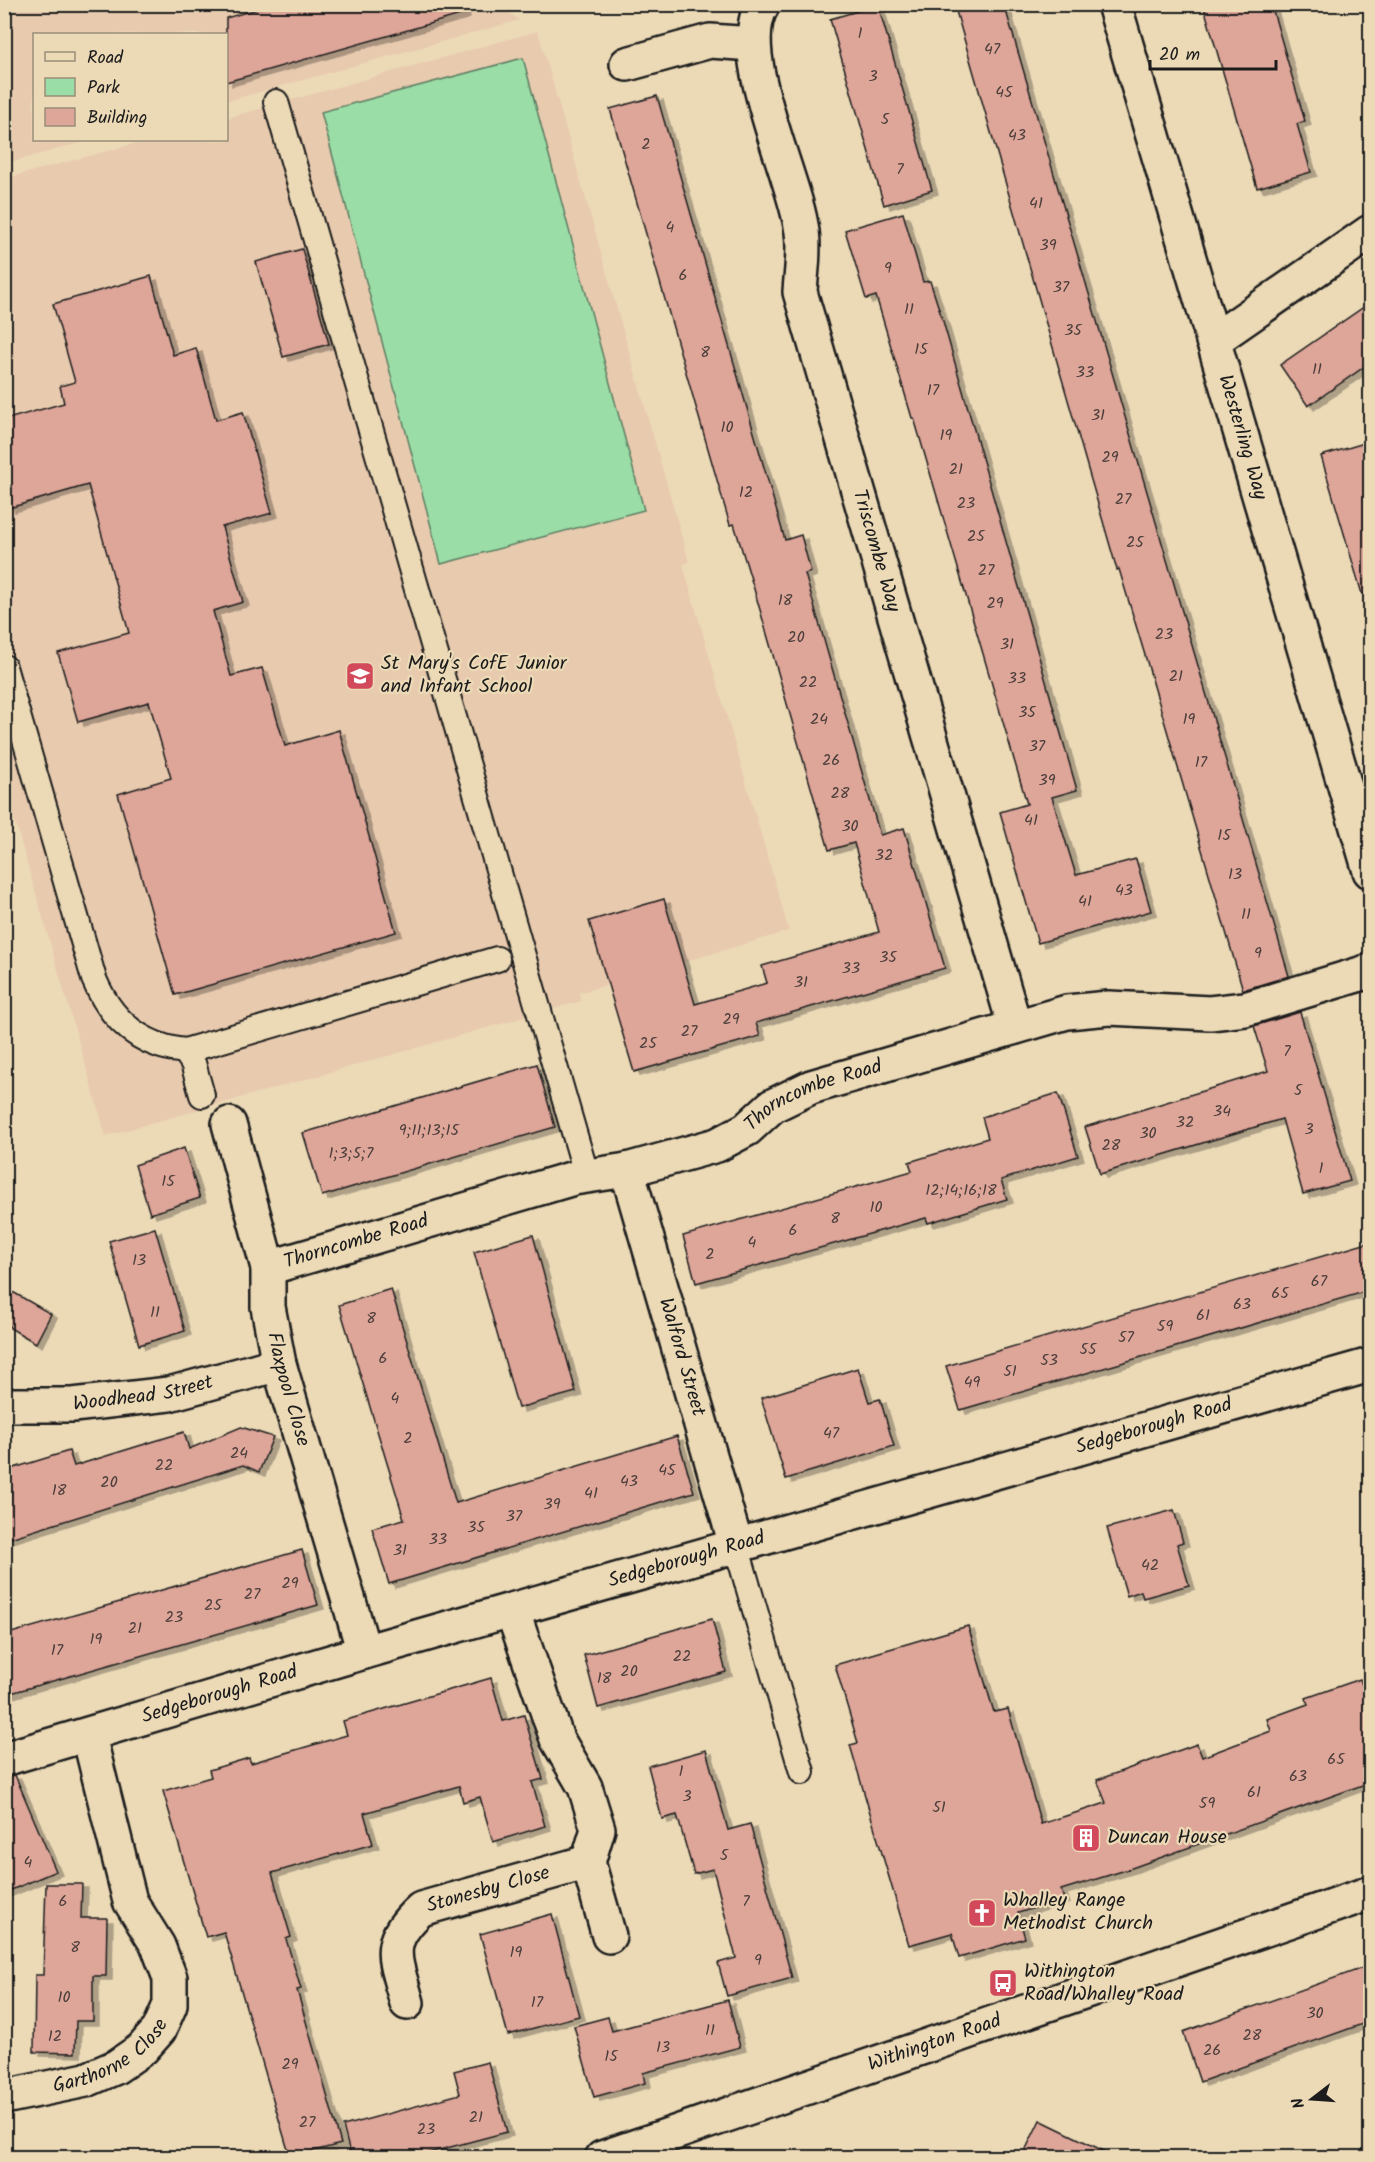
<svg xmlns="http://www.w3.org/2000/svg" width="1375" height="2162" font-family="Kalam,sans-serif">
<defs>
<filter id="shadow"><feDropShadow dx="6" dy="4" stdDeviation="0" flood-color="#0004"/></filter>
</defs>
<rect width="100%" height="100%" fill="#ecdab7"/>
<filter id="ink" filterUnits="userSpaceOnUse"><feTurbulence type="fractalNoise" baseFrequency=".0167" numOctaves="2"/><feDisplacementMap in="SourceGraphic" scale="12" xChannelSelector="R" yChannelSelector="G"/><feConvolveMatrix kernelMatrix="1 2 1 2 8 2 1 2 1" color-interpolation-filters="sRGB"/></filter>
<g filter="url(#ink)">
<g fill="#e8caae">
<polygon points="495,4 520,20 227,101 226,34 34,34 34,140 90,140 5,164 5,5"/>
<polygon points="538,31 689,562 683,565 789,931 579,993 581,1001 106,1136 5,787 4,179 148,140 226,140 227,118"/>
</g>
<polygon fill="#9bdda7" stroke="#5c7c62" stroke-width="1.5" points="523,58 644,510 441,564 321,112"/>
<g fill="#dea599" stroke="#1c1c1c" stroke-width="1.5" filter="url(#shadow)">
<polygon points="274,4 463,4 464,14 226,82 226,18"/>
<polygon points="954,4 1004,4 1289,976 1243,990 1147,662 1119,569 1117,570"/>
<polygon points="1203,4 1271,4 1305,121 1297,124 1311,172 1257,188"/>
<polygon points="878,5 932,190 884,205 830,19"/>
<polygon points="657,96 785,540 801,535 811,572 805,574 880,835 904,828 945,968 756,1023 760,1036 634,1072 589,921 664,899 695,1004 767,983 762,966 879,932 854,843 829,850 754,589 734,524 730,525 610,109"/>
<polygon points="903,213 923,282 930,281 943,321 1077,790 1052,797 1076,875 1136,859 1151,911 1038,943 1000,812 1027,804 914,418 912,418 876,296 866,299 845,230"/>
<polygon points="302,249 329,344 283,357 256,262"/>
<polygon points="151,276 173,355 196,348 216,420 243,412 272,513 222,527 243,602 213,611 231,676 262,668 285,746 339,730 396,932 175,995 118,794 171,778 149,702 78,722 58,653 129,633 88,485 9,508 4,490 4,420 64,403 60,386 75,382 53,304"/>
<polygon points="1371,302 1371,362 1308,406 1280,365"/>
<polygon points="1371,441 1371,593 1362,594 1321,456"/>
<polygon points="1300,1012 1350,1181 1303,1194 1282,1119 1100,1174 1085,1127 1268,1071 1254,1026"/>
<polygon points="537,1064 555,1127 322,1196 303,1133"/>
<polygon points="1058,1093 1078,1156 1001,1180 1007,1199 928,1223 926,1218 696,1283 683,1236 912,1171 909,1162 988,1138 982,1117"/>
<polygon points="184,1148 200,1198 150,1214 135,1165"/>
<polygon points="155,1228 185,1331 139,1345 109,1241"/>
<polygon points="533,1235 576,1392 518,1408 474,1252"/>
<polygon points="1371,1242 1371,1290 960,1410 946,1366"/>
<polygon points="4,1287 51,1314 36,1343 10,1328 4,1312"/>
<polygon points="391,1289 456,1503 677,1436 694,1492 389,1584 372,1528 404,1519 339,1305"/>
<polygon points="858,1368 869,1402 880,1399 894,1446 786,1479 761,1398"/>
<polygon points="241,1427 273,1437 259,1472 243,1465 4,1540 4,1471 69,1451 74,1466 184,1432 189,1449"/>
<polygon points="1174,1510 1183,1542 1177,1544 1189,1585 1143,1598 1141,1591 1127,1596 1107,1528"/>
<polygon points="302,1550 318,1605 4,1695 4,1635"/>
<polygon points="712,1619 726,1672 598,1708 584,1655"/>
<polygon points="968,1626 994,1712 1008,1709 1041,1824 1106,1803 1097,1780 1197,1744 1202,1757 1271,1731 1267,1719 1308,1704 1306,1698 1360,1679 1371,1711 1371,1782 1129,1869 1061,1890 1064,1899 1018,1913 1025,1938 959,1958 952,1933 909,1945 850,1745 858,1743 835,1665"/>
<polygon points="491,1678 503,1721 524,1715 543,1779 532,1782 545,1826 493,1842 480,1797 463,1802 459,1786 364,1813 373,1844 272,1873 291,1937 286,1939 301,1989 297,1990 341,2144 290,2157 224,1932 206,1937 163,1791 211,1777 209,1770 249,1758 251,1763 347,1735 343,1721"/>
<polygon points="706,1750 728,1830 750,1824 792,1978 727,1996 718,1963 736,1958 713,1869 694,1874 677,1815 662,1819 648,1766"/>
<polygon points="15,1775 56,1871 4,1893 4,1777"/>
<polygon points="46,1884 82,1884 81,1918 107,1918 106,1976 93,1976 93,2021 76,2021 75,2053 34,2052 35,1975 43,1975"/>
<polygon points="552,1914 579,2016 508,2035 480,1934"/>
<polygon points="1371,1965 1371,2021 1200,2082 1183,2032"/>
<polygon points="728,2000 740,2047 643,2073 645,2083 594,2097 574,2026 608,2017 612,2031"/>
<polygon points="488,2062 507,2132 413,2157 351,2157 343,2126 460,2094 454,2071"/>
<polygon points="1040,2120 1116,2157 1022,2157"/>
</g>
<g fill="none" stroke-linecap="round" stroke-linejoin="round">
<g stroke="#1c1c1c" stroke-width="28">
<g id="service">
<polyline points="276,102 587,1177"/>
<path d="M4 667 94 979C111 1020 140 1046 185 1051L497 959"/>
<polyline points="185,1051 193,1063 202,1095"/>
<polyline points="736,1545 802,1772"/>
</g>
</g>
<g stroke="#1c1c1c" stroke-width="38">
<g id="minor">
<path id="s1" d="M763 4C731 51 796 178 802 232 805 251 801 273 800 292L1015 1027"/>
<path id="s2" d="M1114 4 1370 871"/>
<polyline points="627,64 710,41 753,44"/>
<polyline points="1213,341 1370,232"/>
<path id="s3" d="M229 1124 268 1268V1307L279 1364 364 1652"/>
<path id="s4" d="M627 1170 736 1545"/>
<path id="s5" d="M268 1268 574 1178 627 1170 717 1145 747 1129 772 1106 811 1087 1067 1012 1109 1008 1210 1013 1245 1009 1370 971"/>
<path id="s6" d="M4 1405H73L169 1394 279 1364"/>
<path id="s7" d="M4 1759 364 1652 1370 1365"/>
<polyline points="588,1862 609,1936"/>
<path id="s8" d="M407 2003C395 1958 383 1943 421 1909L588 1862 598 1829 585 1787 557 1739 512 1610"/>
<path id="s9" d="M4 2097 86 2080 116 2067 142 2049 159 2030 170 2005V1978L158 1946 130 1901 89 1736"/>
</g>
</g>
<g stroke="#1c1c1c" stroke-width="38">
<g id="tertiary">
<path id="s10" d="M602 2158 1370 1893"/>
</g>
</g>
<use href="#service" stroke="#ecdab7" stroke-width="24"/>
<use href="#minor" stroke="#ecdab7" stroke-width="33"/>
<use href="#tertiary" stroke="#ecdab7" stroke-width="33"/>
</g>
</g>
<defs>
<g id="school-square" transform="scale(1.5)"><rect x="-9" y="-9" width="18" height="18" rx="4" fill="#d1495b" stroke="#ecdab7"/><path d="M0-5L7-2L0 1L-7-2ZM-4 1L0 2.5L4 1V4Q0 6-4 4Z" fill="#fff"/></g>
<g id="building-square" transform="scale(1.5)"><rect x="-9" y="-9" width="18" height="18" rx="4" fill="#d1495b" stroke="#ecdab7"/><path d="M-4-6H4V6H1V3H-1V6H-4ZM-2.5-4.3h1.7v1.8h-1.7ZM.8-4.3h1.7v1.8H.8ZM-2.5-1h1.7V.8h-1.7ZM.8-1h1.7V.8H.8Z" fill="#fff"/></g>
<g id="church-square" transform="scale(1.5)"><rect x="-9" y="-9" width="18" height="18" rx="4" fill="#d1495b" stroke="#ecdab7"/><path d="M-1.2-6h2.4v3.5h3.3v2.4h-3.3V6h-2.4V-.1h-3.3v-2.4h3.3Z" fill="#fff"/></g>
<g id="bus-square" transform="scale(1.5)"><rect x="-9" y="-9" width="18" height="18" rx="4" fill="#d1495b" stroke="#ecdab7"/><path d="M-5-6H5V4H4V6H2V4H-2V6H-4V4H-5ZM-3.5-4V0h7V-4ZM-3.5 1.2v1.5H-2V1.2ZM2 1.2v1.5H3.5V1.2Z" fill="#fff"/></g>
</defs>
<g fill-rule="evenodd">
<use href="#school-square" x="360" y="676"/>
<use href="#building-square" x="1086" y="1838"/>
<use href="#church-square" x="982" y="1913"/>
<use href="#bus-square" x="1003" y="1983"/>
</g>
<g text-anchor="middle" dominant-baseline="central" stroke-width="4.5" stroke-linejoin="round" paint-order="stroke">
<g font-size="16" fill="#4c3e3b">
<text x="860" y="33">1</text>
<text x="992" y="49">47</text>
<text x="873" y="76">3</text>
<text x="1004" y="92">45</text>
<text x="885" y="119">5</text>
<text x="1017" y="135">43</text>
<text x="646" y="144">2</text>
<text x="900" y="169">7</text>
<text x="1036" y="203">41</text>
<text x="670" y="227">4</text>
<text x="1048" y="245">39</text>
<text x="888" y="268">9</text>
<text x="683" y="275">6</text>
<text x="1061" y="287">37</text>
<text x="909" y="309">11</text>
<text x="1073" y="330">35</text>
<text x="921" y="349">15</text>
<text x="705" y="352">8</text>
<text x="1317" y="369">11</text>
<text x="1085" y="372">33</text>
<text x="933" y="390">17</text>
<text x="1098" y="415">31</text>
<text x="727" y="427">10</text>
<text x="946" y="435">19</text>
<text x="1110" y="457">29</text>
<text x="956" y="469">21</text>
<text x="746" y="492">12</text>
<text x="1123" y="499">27</text>
<text x="966" y="503">23</text>
<text x="976" y="536">25</text>
<text x="1135" y="542">25</text>
<text x="986" y="570">27</text>
<text x="785" y="600">18</text>
<text x="995" y="603">29</text>
<text x="1164" y="634">23</text>
<text x="796" y="637">20</text>
<text x="1007" y="644">31</text>
<text x="1176" y="676">21</text>
<text x="1017" y="678">33</text>
<text x="808" y="682">22</text>
<text x="1027" y="712">35</text>
<text x="819" y="719">24</text>
<text x="1189" y="719">19</text>
<text x="1037" y="746">37</text>
<text x="831" y="760">26</text>
<text x="1201" y="762">17</text>
<text x="1047" y="780">39</text>
<text x="840" y="793">28</text>
<text x="1031" y="820">41</text>
<text x="850" y="826">30</text>
<text x="1224" y="835">15</text>
<text x="884" y="855">32</text>
<text x="1235" y="874">13</text>
<text x="1124" y="890">43</text>
<text x="1085" y="901">41</text>
<text x="1246" y="914">11</text>
<text x="1258" y="953">9</text>
<text x="888" y="957">35</text>
<text x="851" y="968">33</text>
<text x="801" y="982">31</text>
<text x="731" y="1019">29</text>
<text x="689" y="1031">27</text>
<text x="648" y="1043">25</text>
<text x="1287" y="1051">7</text>
<text x="1298" y="1090">5</text>
<text x="1222" y="1111">34</text>
<text x="1185" y="1122">32</text>
<text x="1309" y="1129">3</text>
<text x="429" y="1130">9;11;13;15</text>
<text x="1148" y="1133">30</text>
<text x="1111" y="1145">28</text>
<text x="351" y="1153">1;3;5;7</text>
<text x="1321" y="1168">1</text>
<text x="168" y="1181">15</text>
<text x="961" y="1190">12;14;16;18</text>
<text x="876" y="1207">10</text>
<text x="835" y="1218">8</text>
<text x="793" y="1230">6</text>
<text x="752" y="1242">4</text>
<text x="710" y="1254">2</text>
<text x="139" y="1260">13</text>
<text x="1319" y="1281">67</text>
<text x="1280" y="1293">65</text>
<text x="1242" y="1304">63</text>
<text x="155" y="1312">11</text>
<text x="1203" y="1315">61</text>
<text x="371" y="1318">8</text>
<text x="1165" y="1326">59</text>
<text x="1126" y="1337">57</text>
<text x="1088" y="1349">55</text>
<text x="383" y="1358">6</text>
<text x="1049" y="1360">53</text>
<text x="1010" y="1371">51</text>
<text x="972" y="1382">49</text>
<text x="395" y="1398">4</text>
<text x="831" y="1433">47</text>
<text x="408" y="1438">2</text>
<text x="239" y="1453">24</text>
<text x="164" y="1465">22</text>
<text x="667" y="1470">45</text>
<text x="629" y="1481">43</text>
<text x="109" y="1482">20</text>
<text x="59" y="1490">18</text>
<text x="591" y="1493">41</text>
<text x="552" y="1504">39</text>
<text x="514" y="1516">37</text>
<text x="476" y="1527">35</text>
<text x="438" y="1539">33</text>
<text x="400" y="1550">31</text>
<text x="1150" y="1565">42</text>
<text x="290" y="1583">29</text>
<text x="252" y="1594">27</text>
<text x="213" y="1605">25</text>
<text x="174" y="1617">23</text>
<text x="135" y="1628">21</text>
<text x="96" y="1639">19</text>
<text x="57" y="1650">17</text>
<text x="682" y="1656">22</text>
<text x="629" y="1671">20</text>
<text x="604" y="1678">18</text>
<text x="1336" y="1759">65</text>
<text x="681" y="1771">1</text>
<text x="1298" y="1776">63</text>
<text x="1254" y="1792">61</text>
<text x="687" y="1796">3</text>
<text x="1207" y="1803">59</text>
<text x="939" y="1807">51</text>
<text x="724" y="1855">5</text>
<text x="28" y="1862">4</text>
<text x="63" y="1901">6</text>
<text x="746" y="1901">7</text>
<text x="75" y="1947">8</text>
<text x="516" y="1952">19</text>
<text x="758" y="1960">9</text>
<text x="64" y="1997">10</text>
<text x="537" y="2002">17</text>
<text x="1315" y="2013">30</text>
<text x="710" y="2030">11</text>
<text x="1252" y="2035">28</text>
<text x="55" y="2036">12</text>
<text x="663" y="2047">13</text>
<text x="1212" y="2050">26</text>
<text x="611" y="2056">15</text>
<text x="290" y="2064">29</text>
<text x="476" y="2117">21</text>
<text x="307" y="2122">27</text>
<text x="426" y="2129">23</text>
</g>
<g font-size="20" fill="#1c1c1c" stroke="#ecdab7">
<text stroke="none"><textPath href="#s2" startOffset="452">Westerling Way</textPath></text>
<text stroke="none"><textPath href="#s1" startOffset="566">Triscombe Way</textPath></text>
<text stroke="none"><textPath href="#s5" startOffset="576">Thorncombe Road</textPath></text>
<text stroke="none"><textPath href="#s5" startOffset="92">Thorncombe Road</textPath></text>
<text stroke="none"><textPath href="#s4" startOffset="195">Walford Street</textPath></text>
<text stroke="none"><textPath href="#s3" startOffset="273">Flaxpool Close</textPath></text>
<text stroke="none"><textPath href="#s6" startOffset="140">Woodhead Street</textPath></text>
<text stroke="none"><textPath href="#s7" startOffset="1197">Sedgeborough Road</textPath></text>
<text stroke="none"><textPath href="#s7" startOffset="711">Sedgeborough Road</textPath></text>
<text stroke="none"><textPath href="#s7" startOffset="225">Sedgeborough Road</textPath></text>
<text stroke="none"><textPath href="#s8" startOffset="174">Stonesby Close</textPath></text>
<text stroke="none"><textPath href="#s10" startOffset="352">Withington Road</textPath></text>
<text stroke="none"><textPath href="#s9" startOffset="117">Garthorne Close</textPath></text>
</g>
<g font-size="20" fill="#1c1c1c" stroke="#ecdab7" text-anchor="start">
<text x="381" y="664">St Mary's CofE Junior<tspan x="381" dy="23">and Infant School</tspan></text>
<text x="1107" y="1838">Duncan House</text>
<text x="1003" y="1901">Whalley Range<tspan x="1003" dy="23">Methodist Church</tspan></text>
<text x="1024" y="1972">Withington<tspan x="1024" dy="23">Road/Whalley Road</tspan></text>
</g>
</g>
<rect width="1375" height="2162" fill="none" stroke="#ecdab7" stroke-width="24"/>
<rect x="12" y="12" width="1351" height="2138" fill="none" stroke="#1c1c1c" stroke-width="2" filter="url(#ink)"/>
<rect x="33" y="33" width="195" height="108" fill="#ecdab7" stroke="#998e79" stroke-width="1.5"/>
<rect x="45" y="52" width="30" height="9" fill="#ecdab7" stroke="#998e79" stroke-width="1.5"/>
<text x="87" y="63" font-size="18" fill="#1c1c1c">Road</text>
<rect x="45" y="78" width="30" height="18" fill="#9bdda7" stroke="#998e79" stroke-width="1.5"/>
<text x="87" y="93" font-size="18" fill="#1c1c1c">Park</text>
<rect x="45" y="108" width="30" height="18" fill="#dea599" stroke="#998e79" stroke-width="1.5"/>
<text x="87" y="123" font-size="18" fill="#1c1c1c">Building</text>
<g transform="translate(1312 2099) rotate(253)" stroke="#ecdab7" stroke-width="4.5" paint-order="stroke">
<path d="M0-4.5L10 22L0 15L-10 22Z" fill="#1c1c1c"/>
<text y="-9" font-size="16" font-weight="bold" text-anchor="middle" fill="#1c1c1c">N</text>
</g>
<path d="M1150 60v9h126v-9" fill="none" stroke="#1c1c1c" stroke-width="3"/>
<text x="1159" y="60" font-size="18" fill="#1c1c1c" stroke="#ecdab7" stroke-width="4.5" paint-order="stroke">20 m</text>
</svg>
